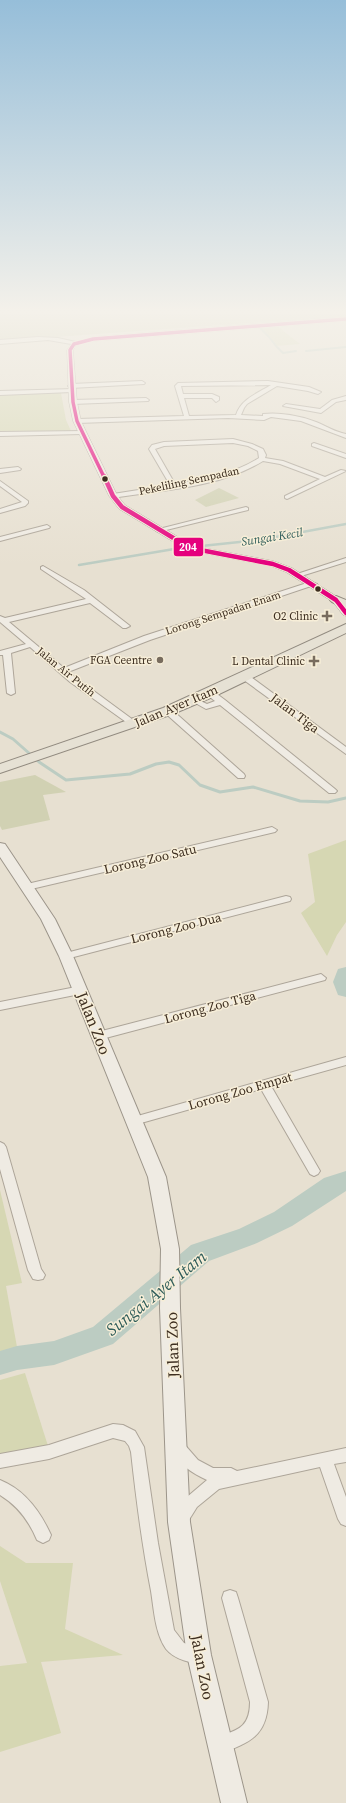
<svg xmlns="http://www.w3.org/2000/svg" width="346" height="1803" font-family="'Source Serif 4',serif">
<rect width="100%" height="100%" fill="#e7e0d1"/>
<g fill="#d6d7b3">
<polygon points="277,326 300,344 276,346 259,327"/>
<polygon points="61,393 66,420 71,431 0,432 0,395"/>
<polygon points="346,840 346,922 337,935 327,956 301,913 315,902 308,854"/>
<polygon points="0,1190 22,1283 6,1286 17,1347 0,1352"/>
<polygon points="25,1373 48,1446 0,1455 0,1380"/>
<polygon points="0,1546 26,1563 73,1563 65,1629 123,1655 41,1662 61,1733 0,1752 0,1666 27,1663 0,1581"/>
</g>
<g fill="#d1d1b3">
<polygon points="0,314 346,314 346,316 0,341"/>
<polygon points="219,488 239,498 206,507 195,500"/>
<polygon points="35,775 66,792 43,795 50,820 2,830 0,826 0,782"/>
</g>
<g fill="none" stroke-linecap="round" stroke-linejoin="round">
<g stroke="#bcccc2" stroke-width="2">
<polyline points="259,327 268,336"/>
<polyline points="269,337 276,346"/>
<polyline points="277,347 283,353 296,351"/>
<polyline points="306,351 346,347"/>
</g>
<g stroke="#bcccc2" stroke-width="2.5">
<polyline points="192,547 259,540 346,524"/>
<polyline points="79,565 186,547"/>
</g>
<polyline stroke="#bcccc2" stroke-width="3" points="0,732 13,739 39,762 66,780 130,774 156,764 169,762 179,765 200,785 220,792 253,787 300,801 328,802 346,798"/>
<g fill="#bcccc2" fill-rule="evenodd">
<polygon points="346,967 346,997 338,995 333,982 338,969"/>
<polygon points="346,1171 346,1191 292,1226 257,1243 209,1261 113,1344 54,1365 17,1370 0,1375 0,1351 17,1346 54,1341 93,1327 191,1245 239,1229 274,1212 324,1178"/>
</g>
<g stroke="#ada599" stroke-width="2">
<g id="minor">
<polygon points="38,337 58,338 80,343 77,345 48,340 0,344 0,340"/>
<polygon points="142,381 145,383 144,384 71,388 68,386 71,384"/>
<path d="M268 381 309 387 321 392 318 394 308 391 277 386 247 404 244 408 241 415 263 416V414C280 412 301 416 316 422 326 426 335 432 346 434V438L301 421 271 417 264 420 228 418 77 423 74 421 77 419 184 416 175 386 178 383ZM271 385C258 393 241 399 236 415L189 416 184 398H212L216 402 219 400V397L212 394H183L181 386Z"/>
<polygon points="74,389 74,391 72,392 0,395 0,391"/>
<polygon points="346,396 346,400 336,402 321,413 283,406 286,404 320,409 332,400"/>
<polygon points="146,398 149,400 148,401 73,404 70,402 73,400"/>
<polygon points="84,431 85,432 82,434 0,436 0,432"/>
<path d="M233 439 252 444 263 449 266 455 265 458 283 461 325 477 341 470 346 471 287 499 285 498V496L320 479 280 464 263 461C219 488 163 490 113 498L110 496 113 494 170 485 149 449 152 445 164 442ZM233 443 248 446 258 451 259 458C234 474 205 479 175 484L155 449 164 446Z"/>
<polygon points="314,443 346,454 346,458 312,446 312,444"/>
<polygon points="18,467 21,469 20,470 0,473 0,469"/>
<polygon points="0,481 28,501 28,503 25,506 0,513 0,509 22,502 0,486"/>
<polygon points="246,507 248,508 248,510 158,532 155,530"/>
<polygon points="47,525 50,527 49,528 0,541 0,537"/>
<polygon points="346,558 346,562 298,577 294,575"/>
<polygon points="43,566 84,590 130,626 126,628 123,628 90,603 9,622 64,668 144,636 310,582 317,584 150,640 68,672 136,722 137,724 133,727 70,682 30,647 11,653 15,693 11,695 7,693 3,655 0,655 0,651 26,644 0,622 0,616 5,618 86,599 41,569 41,567"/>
<polygon points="241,674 247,674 346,747 346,754 241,678"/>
<polygon points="207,691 213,691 225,700 335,789 337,791 335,793 329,793 220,705 206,709 190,700 194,698 207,704 215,701 207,695"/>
<polygon points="165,709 171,709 244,774 245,776 244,778 238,778 165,713"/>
<polygon points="272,827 277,830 275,832 27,890 22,887 27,884"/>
<polygon points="286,896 290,897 291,899 290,901 66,959 61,956 66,953"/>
<polygon points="321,974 326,978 325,980 98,1040 94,1039 92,1036 94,1033 98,1032"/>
<polygon points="81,986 86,990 85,993 0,1010 0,1002"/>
<polygon points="346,1057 346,1065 271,1086 320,1171 318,1174 314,1176 310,1174 261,1089 134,1125 130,1124 128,1121 130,1118 134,1117"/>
<polygon points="0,1142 4,1144 6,1147 41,1269 45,1275 43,1279 38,1280 33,1279 28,1270 0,1169"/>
<path d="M113 1424 123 1425 135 1431 144 1447 158 1543 174 1630 184 1643 205 1649 207 1655 205 1661C194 1666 174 1659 166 1649 155 1633 154 1610 151 1591 142 1545 136 1498 131 1452L129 1446 125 1441 113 1438 49 1459 0 1468V1454L49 1445Z"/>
<path d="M179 1442 184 1444 198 1460 213 1468H231L237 1471 346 1448V1462L334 1464 346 1497V1526L341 1524 338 1519 320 1467 219 1489 197 1507 187 1523 182 1525 177 1523 174 1518 187 1497 207 1480C192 1473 179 1465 172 1449L174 1444Z"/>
<path d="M0 1480C25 1490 40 1511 51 1535L49 1540 43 1543 37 1540C29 1521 18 1506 0 1495Z"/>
<path d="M230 1590 236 1592 238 1598 268 1702C267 1737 248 1743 219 1754L213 1751 210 1745 213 1739C235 1730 250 1730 250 1702L222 1598 224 1592Z"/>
</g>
</g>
<g stroke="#ada599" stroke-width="1">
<polygon id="tertiary" points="346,317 346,321 93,341 76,345 73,350 77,402 81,421 117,495 125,505 193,546 273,561 292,568 339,598 346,607 346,616 343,615 333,602 286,572 271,566 187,550 119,509 109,496 73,421 69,402 67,350 72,343 93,337"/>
</g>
<g stroke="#9c958a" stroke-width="2">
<polygon id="secondary" points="0,843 5,844 55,919 73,956 166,1177 179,1249 180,1308 190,1522 211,1655 247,1803 221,1803 187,1655 168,1522 160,1308 161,1249 148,1177 59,956 41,919 0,857"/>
</g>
<g stroke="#928b80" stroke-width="2">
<g id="primary">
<polygon points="336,596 346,600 346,608 332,602 330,600 332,598"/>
<polygon points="346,624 346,633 215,696 173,714 0,773 0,764 163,708"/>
</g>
</g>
<use href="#minor" fill="#efebe3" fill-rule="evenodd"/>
<use href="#tertiary" fill="#efebe3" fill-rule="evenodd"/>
<use href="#secondary" fill="#efebe3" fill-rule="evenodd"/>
<use href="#primary" fill="#e6e1d4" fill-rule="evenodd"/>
<g stroke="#f7eed8" stroke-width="5">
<polyline id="bus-1-far1" points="104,477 77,421 73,402 70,350 74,344 93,339 346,319"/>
</g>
<g stroke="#f7eed8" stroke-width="6">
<polyline id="bus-1" points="104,476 113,496 122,507 190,548 273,564 289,570 336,600 346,613"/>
</g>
<use href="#bus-1-far1" stroke="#e5007d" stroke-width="3.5"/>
<use href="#bus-1" stroke="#e5007d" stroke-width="4.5"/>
</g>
<linearGradient id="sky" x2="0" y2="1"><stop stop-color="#96bed9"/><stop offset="0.55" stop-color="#f4f1ea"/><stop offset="1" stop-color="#f4f1ea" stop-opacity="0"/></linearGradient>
<rect width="346" height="566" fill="url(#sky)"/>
<g fill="#3d2e20" stroke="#f7eed8" stroke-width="1.5">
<circle cx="105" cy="479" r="3.5"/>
<circle cx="318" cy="589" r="3.5"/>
</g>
<g fill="#786c5e" stroke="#f7eed8" stroke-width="1.5">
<path d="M325 610h4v4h4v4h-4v4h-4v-4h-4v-4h4z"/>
<circle cx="160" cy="660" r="4"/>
<path d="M312 655h4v4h4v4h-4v4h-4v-4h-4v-4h4z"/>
</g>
<g text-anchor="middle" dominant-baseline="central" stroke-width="3" stroke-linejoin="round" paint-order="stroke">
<g font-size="11" fill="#3d2e20" stroke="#f7eed8">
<text transform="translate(189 481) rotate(-12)">Pekeliling Sempadan</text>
<text transform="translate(223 613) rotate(-18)">Lorong Sempadan Enam</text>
<text transform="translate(66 672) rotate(39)">Jalan Air Putih</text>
</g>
<g font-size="11" fill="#3d2e20" stroke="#f7eed8" text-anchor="end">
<text x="318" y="616">O2 Clinic</text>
<text x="152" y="660">FGA Ceentre</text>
<text x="305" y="661">L Dental Clinic</text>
</g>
<g font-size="12" font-style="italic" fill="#2f5d5a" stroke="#f7eed8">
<text transform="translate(272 537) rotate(-9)">Sungai Kecil</text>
</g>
<g font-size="13" fill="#3d2e20" stroke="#f7eed8">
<text transform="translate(176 706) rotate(-23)">Jalan Ayer Itam</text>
<text transform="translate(295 713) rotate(37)">Jalan Tiga</text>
<text transform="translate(150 859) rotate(-13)">Lorong Zoo Satu</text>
<text transform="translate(176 928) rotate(-14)">Lorong Zoo Dua</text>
<text transform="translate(210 1007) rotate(-15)">Lorong Zoo Tiga</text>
<text transform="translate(240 1091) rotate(-16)">Lorong Zoo Empat</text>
</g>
<g font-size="16" fill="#3d2e20" stroke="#f7eed8">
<text transform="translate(94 1023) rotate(68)">Jalan Zoo</text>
<text transform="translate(172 1345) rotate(-92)">Jalan Zoo</text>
<text transform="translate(203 1667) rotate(79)">Jalan Zoo</text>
</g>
<g font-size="17" font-style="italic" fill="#2f5d5a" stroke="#f7eed8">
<text transform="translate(156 1293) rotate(-39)">Sungai Ayer Itam</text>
</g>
</g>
<rect stroke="#f7eed8" stroke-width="1.5" x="173" y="537" width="31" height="20" rx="4" fill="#e5007d"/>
<g font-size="11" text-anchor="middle" font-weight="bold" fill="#fff">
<text x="188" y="551">204</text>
</g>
</svg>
